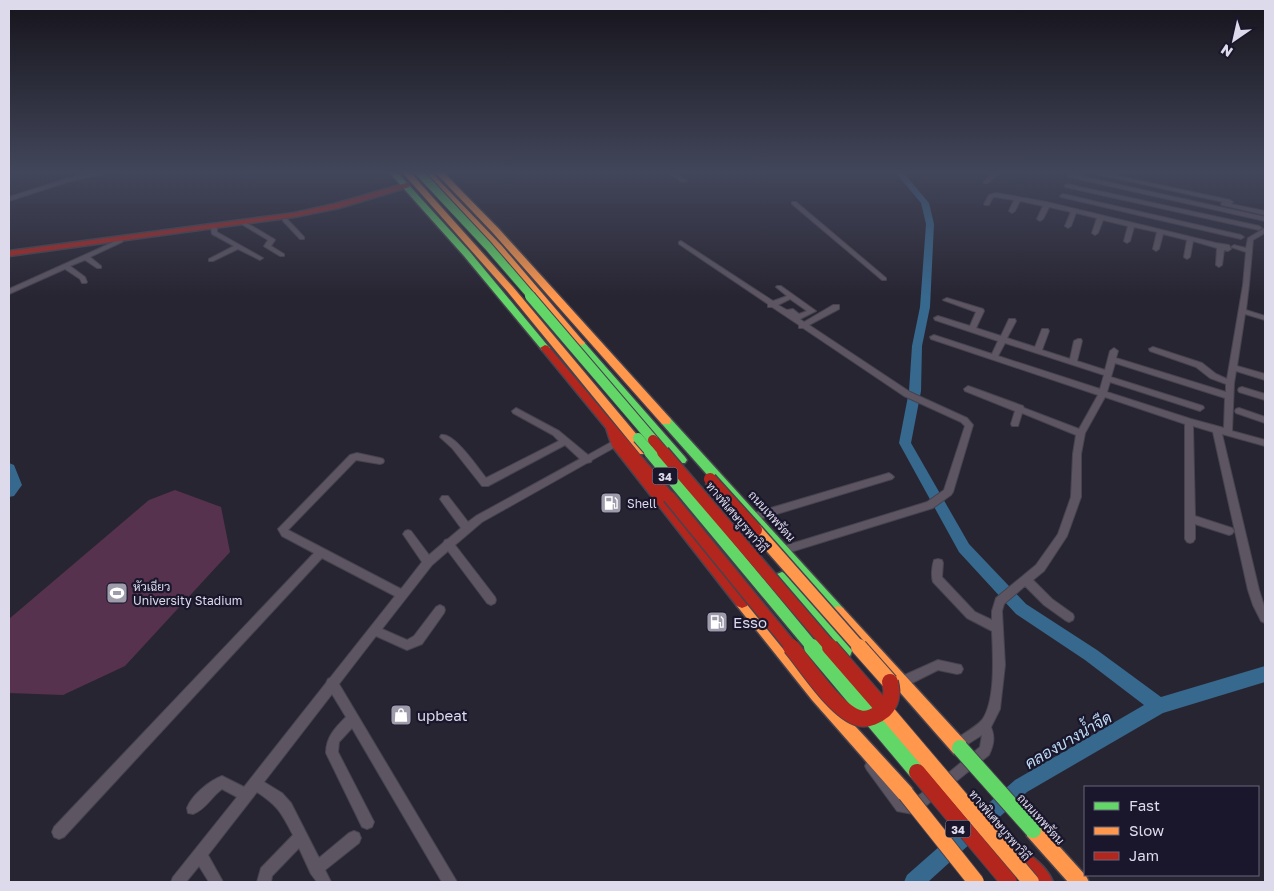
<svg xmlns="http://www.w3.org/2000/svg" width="1274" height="891" font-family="'Golos Text',Sarabun,sans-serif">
<rect width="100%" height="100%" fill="#282532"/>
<polygon fill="#56324e" points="175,490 221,507 230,552 125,666 63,695 9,693 9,619 149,500"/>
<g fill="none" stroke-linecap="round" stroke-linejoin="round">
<g fill="#37688e" fill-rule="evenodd">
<polygon points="895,172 903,172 929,203 934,224 930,307 922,346 921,391 911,443 969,544 1026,604 1097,650 1161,697 1265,666 1265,682 1163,713 1027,792 928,882 904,882 907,875 1015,780 1144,705 1085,660 1016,614 959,552 899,443 909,391 912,346 920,307 926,224 921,203"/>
<polygon points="9,463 14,465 22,485 14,496 9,497"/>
</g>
<g stroke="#46434f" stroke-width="2">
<g id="street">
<polygon points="100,172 112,172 71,181 9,201 9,197 68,178"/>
<polygon points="667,172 674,172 687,181 682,182"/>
<polygon points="995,172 1001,172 988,183 984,183 984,181"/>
<polygon points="1088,172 1099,172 1230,200 1233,202 1231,204 1265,211 1265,215 1222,205 1221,204 1223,202"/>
<polygon points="1071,174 1265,217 1265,221 1069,177 1068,176"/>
<polygon points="1067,184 1259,226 1262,228 1259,230 1065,187 1065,185"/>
<polygon points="996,193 1047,202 1216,243 1229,245 1231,249 1228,251 1224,250 1222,265 1219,267 1216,265 1217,248 1193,241 1190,257 1187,259 1184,257 1187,240 1163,234 1159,249 1156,251 1153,249 1157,232 1134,227 1130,241 1127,243 1124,241 1128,226 1103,220 1098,233 1095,235 1092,233 1097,218 1076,213 1071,226 1068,228 1065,226 1071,212 1049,207 1043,219 1040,221 1037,219 1043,206 1020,201 1015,211 1012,213 1009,211 1014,200 996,197 993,197 989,205 985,205 984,204 989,195"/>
<polygon points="1063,194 1241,235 1244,237 1241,239 1061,197 1060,196"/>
<polygon points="792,202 796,202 886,278 886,280 882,280 792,204"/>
<polygon points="283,219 287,219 304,237 304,239 300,239 283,221"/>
<polygon points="245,222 274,239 275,240 271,246 284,254 284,256 280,256 265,247 264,246 268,240 243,225 242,224"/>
<polygon points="214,226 217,228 217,232 263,258 260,260 238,249 213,261 209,261 209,259 234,246 212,234 211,228"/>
<path d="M1265 228V233L1253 240 1249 285 1246 310 1265 316V320L1245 314 1237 366 1265 374V380L1236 371 1234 383 1232 431 1265 440V446L1222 434 1259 590 1265 609V623L1261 621 1253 605 1248 590 1213 432 1193 426 1195 516 1232 528 1234 531 1232 534 1229 535 1195 524V539L1193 542 1190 543 1187 542 1185 539V424L1105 397 1085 433 1081 454V497L1067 536 1044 571 1033 580 1052 599 1073 614 1074 617 1073 620 1069 622 1065 620 1044 605 1025 586 1004 604 1002 611 1005 665 1000 709 991 727C995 737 994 744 989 755L949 787 945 789 941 787 939 783 941 779 980 747 982 735 957 751 953 749 951 745 953 741C961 735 976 727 982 720 996 701 993 655 992 631L967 618 933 582C931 576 932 566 934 560L938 559 942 560 943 563 942 577 975 612 992 620V611L996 598 1036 565 1058 534 1071 497 1073 454 1076 435 1022 413 1018 426H1012L1011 424 1015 411 965 391 964 389 968 386 971 387 1023 406 1024 408 1079 429 1098 395 931 339 930 337 934 335 992 354 998 341 935 320 934 318 938 316 970 326 976 312 943 300 947 298 983 309 984 311 976 328 1001 336 1009 319H1015L1016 321 1007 338 1035 347 1042 329H1048L1049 331 1042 350 1070 359 1074 341 1078 339H1081L1082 341 1077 361 1105 370 1110 351 1114 348 1118 351 1116 358 1226 392V384L1210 378 1196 367 1150 351 1149 349 1153 347 1202 363 1216 374 1227 379 1243 285 1246 252 1231 247 1234 245 1246 248 1248 238ZM1005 343 1104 375 1100 389 998 356ZM1115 363 1225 398 1224 428 1191 419 1107 392 1110 382 1200 411 1204 408 1203 406 1111 377Z"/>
<polygon points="120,239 123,241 122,242 90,257 101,266 101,268 97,268 85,260 70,266 85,277 87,282 86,283 82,283 80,279 65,269 9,294 9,289"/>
<path d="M681 241 773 301 787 296 776 287 777 286H781L816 311 800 319 804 322 833 305H839V309L809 325 910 392 967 418 973 425 953 492 951 495 933 508 784 554 780 553 779 550 780 547 784 546 927 502 944 490 965 426 961 422 904 396 803 328H799V325L772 307H768V304L679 244V242ZM790 299 807 311 799 314 793 309 787 310 778 305Z"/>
<polygon points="1242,387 1265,394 1265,400 1239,392 1238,390 1239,388"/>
<path d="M516 408 559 431 588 455 613 441H619L620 443 619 445 592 460 591 462 587 463 482 522 455 545 495 597 496 600 495 603 491 605 487 603 448 551 432 565 382 629 407 640 414 636 436 607 440 605 444 607 445 610 444 613 422 644 407 650 376 636 339 684 457 882H442L352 728 339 742 338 752 374 822 372 827 367 829 362 827 326 753C326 737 335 728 346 717L332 694 264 782 282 793 291 803 319 858 349 833 354 831 359 833 361 838 359 843 325 870 331 882H317L311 874 299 848 272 876 271 882H257L261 868 293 835C281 812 278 806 257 792L208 855 223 882H209L199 866 186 882H171L173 877 237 797 222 789C212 796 205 810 193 814L188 813 187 808C192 795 209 781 222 776L244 787 326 683 328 679 330 678 395 596 322 558 64 837 59 839 54 837 52 832 54 827 314 553 282 536 278 529 350 455 357 453 380 458 383 459 384 461 383 463 380 464 356 460 288 530 401 589 422 562 405 537 403 534 405 531 408 530 411 531 429 555 443 543 445 540 448 539 461 528 442 502 440 499 442 496H448L468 522 476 516 580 459 565 445 488 486H482L452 448 440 437 441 435C454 432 478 468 486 478L559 441 553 435 513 413 512 411Z"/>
<polygon points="1239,408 1265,417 1265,423 1236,413 1235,411 1236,409"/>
<polygon points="889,473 892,475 894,477 892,479 754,521 751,520 749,517 751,514 754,513"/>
<polygon points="938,660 961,665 963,669 961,673 957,674 938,670 902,688 898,686 896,682 898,678"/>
<polygon points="871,760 875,762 906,800 911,801 930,787 934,785 938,787 940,791 938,795 918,813 913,814 902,812 897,811 867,770 865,766 867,762"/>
</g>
</g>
<g stroke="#46434f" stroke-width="3">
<g id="fast">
<polygon points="389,172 397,172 470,252 548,346 550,348 548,350 542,350 464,256"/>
<polygon points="580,340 583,341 685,457 687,460 685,463 677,463 577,345 575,343"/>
<polygon points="666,417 670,418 843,608 845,612 843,616 838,618 833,616 662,424 661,421"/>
<polygon points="782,572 787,574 850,646 852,651 850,656 845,658 840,656 777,582 775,578 777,574"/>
</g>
</g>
<g stroke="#46434f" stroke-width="3">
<g id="slow">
<polygon points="402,172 410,172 513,287 648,448 650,451 648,454 640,454 507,291"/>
<polygon points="423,172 431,172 502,246 583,341 585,343 583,345 577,345 496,250"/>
<polygon points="435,172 443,172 499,229 670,418 671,421 670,424 662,424 493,233"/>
<polygon points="742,596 747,598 822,690 912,788 914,794 912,800 906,802 900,800 812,700 737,606 735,602 737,598"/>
<polygon points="838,606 843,608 966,742 968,748 966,754 960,756 954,754 833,616 831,612 833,608"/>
<polygon points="1033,822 1039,824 1086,876 1089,882 1068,882 1027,836 1025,830 1027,824"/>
</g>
</g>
<g stroke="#46434f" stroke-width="3">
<g id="jam">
<polygon points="406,183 409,183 409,187 339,208 294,217 9,256 9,251 294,213 334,204"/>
<polygon points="545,345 548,346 673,494 675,497 673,500 669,502 747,598 749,602 747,606 742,608 737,606 612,446 606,428 542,350 540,348"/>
<path d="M1027 854C1038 859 1049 872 1053 882H1032L1021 869 1018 863 1021 857Z"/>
</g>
</g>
<use href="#street" fill="#5d5562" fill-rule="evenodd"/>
<use href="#fast" fill="#63d668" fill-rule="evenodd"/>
<use href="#slow" fill="#ff974d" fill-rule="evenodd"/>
<use href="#jam" fill="#b3261e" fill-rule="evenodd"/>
<g stroke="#46434f" stroke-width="10" stroke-linecap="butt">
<polyline id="fast-bridge-far3" points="419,172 488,246 532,297"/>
</g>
<g stroke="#46434f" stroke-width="12" stroke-linecap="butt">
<g id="fast-bridge-far2">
<polyline points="530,296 653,440"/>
<polyline points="638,438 651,453"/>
</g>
</g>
<g stroke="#46434f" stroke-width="15" stroke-linecap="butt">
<polyline id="fast-bridge-far1" points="650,452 813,648"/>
</g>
<g stroke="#46434f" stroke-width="18" stroke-linecap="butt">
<g id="fast-bridge">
<polyline points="812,647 917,772"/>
<polyline points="960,748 1033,830"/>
</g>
</g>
<g stroke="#46434f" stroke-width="15" stroke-linecap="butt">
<polyline id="slow-bridge-far1" points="756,530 860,648"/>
</g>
<g stroke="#46434f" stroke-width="18" stroke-linecap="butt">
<g id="slow-bridge">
<polyline points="859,647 890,682"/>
<polyline points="883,708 1031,882"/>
<polyline points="906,794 976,882"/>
</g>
</g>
<g stroke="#46434f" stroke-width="12" stroke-linecap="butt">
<polyline id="jam-bridge-far2" points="653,440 664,453"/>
</g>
<g stroke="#46434f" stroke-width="15" stroke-linecap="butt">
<g id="jam-bridge-far1">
<polyline points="663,452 831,648"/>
<polyline points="710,479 756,530"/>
<polyline points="669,497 792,648"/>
</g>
</g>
<g stroke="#46434f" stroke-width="18" stroke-linecap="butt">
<g id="jam-bridge">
<path d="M791 647C807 666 836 712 859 718 867 721 878 715 884 710 892 702 893 693 890 682"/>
<polyline points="830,647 883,708"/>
<polyline points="917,772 1009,882"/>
</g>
</g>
<use href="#fast-bridge-far3" stroke="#63d668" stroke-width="8"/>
<use href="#fast-bridge-far2" stroke="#63d668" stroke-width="10"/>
<use href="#fast-bridge-far1" stroke="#63d668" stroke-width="12"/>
<use href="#fast-bridge" stroke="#63d668" stroke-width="16"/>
<use href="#slow-bridge-far1" stroke="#ff974d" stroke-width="12"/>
<use href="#slow-bridge" stroke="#ff974d" stroke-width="16"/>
<use href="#jam-bridge-far2" stroke="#b3261e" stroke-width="10"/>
<use href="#jam-bridge-far1" stroke="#b3261e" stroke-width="12"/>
<use href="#jam-bridge" stroke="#b3261e" stroke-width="16"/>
</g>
<linearGradient id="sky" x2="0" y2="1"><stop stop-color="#16141c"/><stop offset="0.58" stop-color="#42465a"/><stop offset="1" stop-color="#42465a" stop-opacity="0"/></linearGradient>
<rect width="1274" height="297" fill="url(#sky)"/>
<defs>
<g id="fuel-square" transform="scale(1.125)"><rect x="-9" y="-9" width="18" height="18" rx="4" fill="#9e9baa" stroke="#1a172d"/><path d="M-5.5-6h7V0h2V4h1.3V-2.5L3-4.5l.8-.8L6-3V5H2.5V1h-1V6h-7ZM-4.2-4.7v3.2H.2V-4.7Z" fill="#fff"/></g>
<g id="stadium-square" transform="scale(1.125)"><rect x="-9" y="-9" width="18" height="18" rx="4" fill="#9e9baa" stroke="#1a172d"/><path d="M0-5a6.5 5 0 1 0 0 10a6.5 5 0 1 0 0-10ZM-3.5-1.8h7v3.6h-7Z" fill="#fff"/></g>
<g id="shop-square" transform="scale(1.125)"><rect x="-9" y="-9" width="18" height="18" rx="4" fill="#9e9baa" stroke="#1a172d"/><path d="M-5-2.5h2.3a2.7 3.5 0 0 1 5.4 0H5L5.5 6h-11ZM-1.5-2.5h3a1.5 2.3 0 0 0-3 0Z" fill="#fff"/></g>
</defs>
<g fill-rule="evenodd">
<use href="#fuel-square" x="611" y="503"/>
<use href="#stadium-square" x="117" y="593"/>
<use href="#fuel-square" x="717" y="622"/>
<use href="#shop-square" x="401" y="715"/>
</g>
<g text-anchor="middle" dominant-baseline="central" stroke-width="4.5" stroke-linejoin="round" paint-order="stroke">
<g fill="#1a172d" stroke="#a2a0b2" stroke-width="1">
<rect x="652.5" y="467.5" width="25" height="17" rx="4"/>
<rect x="945.5" y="820.5" width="25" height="17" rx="4"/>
</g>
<g font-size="11" font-weight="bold" fill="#dddbeb">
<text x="665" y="476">34</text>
<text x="958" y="829">34</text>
</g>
<g font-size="12" fill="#dddbeb" stroke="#1a172d" text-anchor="start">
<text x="627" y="503">Shell</text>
<text x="133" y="586">หัวเฉียว<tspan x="133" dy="14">University Stadium</tspan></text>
</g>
<g font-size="12" fill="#dddbeb" stroke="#1a172d">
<text transform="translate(772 516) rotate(48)">ถนนเทพรัตน</text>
<text transform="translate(737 517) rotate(50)">ทางพิเศษบูรพาวิถี</text>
<text transform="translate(1041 819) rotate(48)">ถนนเทพรัตน</text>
<text transform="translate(1000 825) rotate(50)">ทางพิเศษบูรพาวิถี</text>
</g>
<g font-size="15" fill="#dddbeb" stroke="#1a172d" text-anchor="start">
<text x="733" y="622">Esso</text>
<text x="417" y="715">upbeat</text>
</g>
<g font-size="16" font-style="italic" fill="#bedcf5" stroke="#1a172d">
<text transform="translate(1068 740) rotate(-30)">คลองบางน้ำจืด</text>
</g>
</g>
<rect width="1274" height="891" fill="none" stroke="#dddbeb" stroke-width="20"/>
<rect x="1084" y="786" width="175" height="90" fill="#1a172d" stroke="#686579"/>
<rect x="1094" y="802" width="25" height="8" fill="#63d668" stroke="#686579"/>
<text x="1129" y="811" font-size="15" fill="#dddbeb">Fast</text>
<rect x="1094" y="827" width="25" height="8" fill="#ff974d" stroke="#686579"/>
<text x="1129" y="836" font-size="15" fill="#dddbeb">Slow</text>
<rect x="1094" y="852" width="25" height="8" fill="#b3261e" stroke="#686579"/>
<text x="1129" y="861" font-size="15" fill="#dddbeb">Jam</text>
<g transform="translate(1234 40) rotate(214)" stroke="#1a172d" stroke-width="4" paint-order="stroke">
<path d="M0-4L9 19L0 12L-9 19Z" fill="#dddbeb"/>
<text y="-8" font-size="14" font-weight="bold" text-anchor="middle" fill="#dddbeb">N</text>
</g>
</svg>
